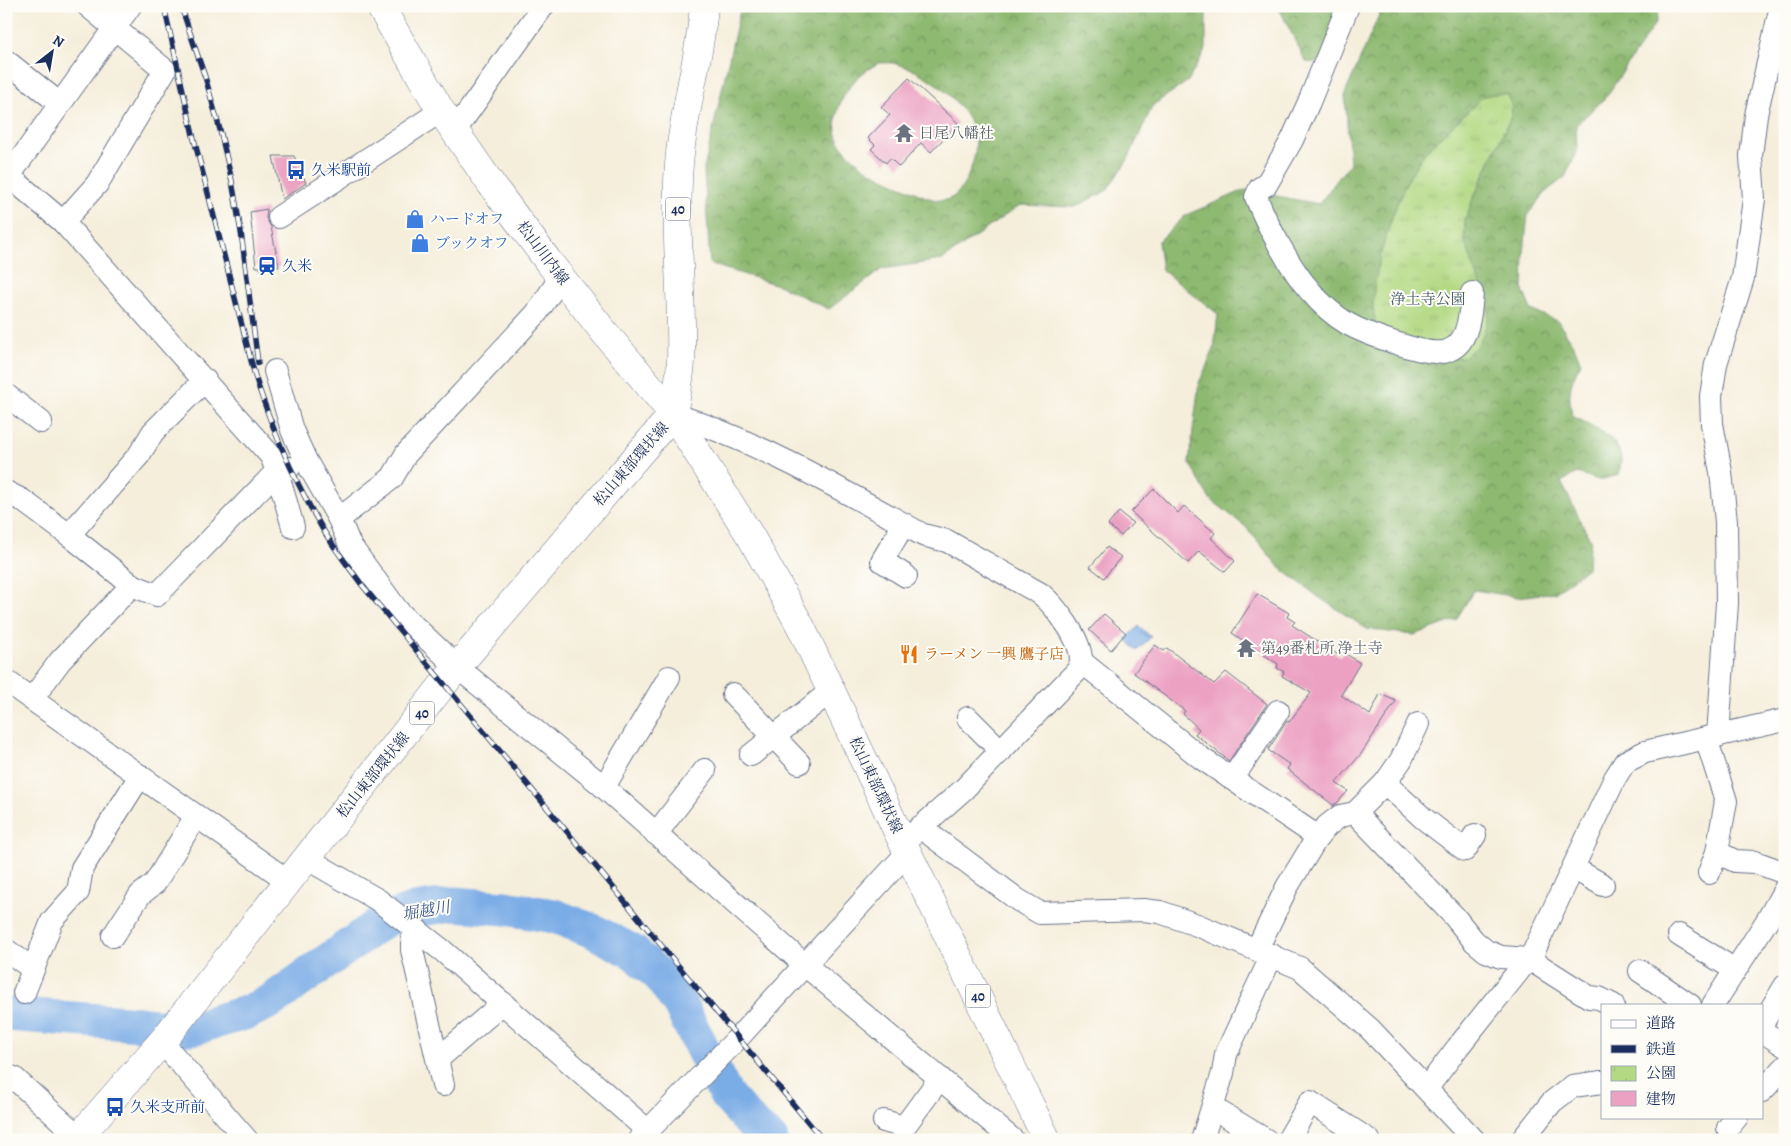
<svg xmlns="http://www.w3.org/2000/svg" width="1791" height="1146" font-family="Alegreya,'Noto Serif JP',serif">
<defs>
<pattern id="forest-crowns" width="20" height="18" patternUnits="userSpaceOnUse" patternTransform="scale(1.25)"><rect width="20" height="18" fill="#8eb971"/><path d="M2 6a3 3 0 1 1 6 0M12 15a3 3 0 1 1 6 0" fill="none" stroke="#739760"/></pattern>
<pattern id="park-tufts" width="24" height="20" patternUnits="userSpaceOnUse" patternTransform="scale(1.25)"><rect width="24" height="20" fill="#b3d983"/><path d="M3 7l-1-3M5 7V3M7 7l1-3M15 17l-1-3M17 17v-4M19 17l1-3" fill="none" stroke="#99bb74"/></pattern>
<pattern id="water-ripples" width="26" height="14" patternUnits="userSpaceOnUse" patternTransform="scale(1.25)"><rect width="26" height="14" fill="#7aace6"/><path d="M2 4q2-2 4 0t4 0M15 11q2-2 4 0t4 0" fill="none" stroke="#638cbe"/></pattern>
</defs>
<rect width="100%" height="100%" fill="#fdfcf7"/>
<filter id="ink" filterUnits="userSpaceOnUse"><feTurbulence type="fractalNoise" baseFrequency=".02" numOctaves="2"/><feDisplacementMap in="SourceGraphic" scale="10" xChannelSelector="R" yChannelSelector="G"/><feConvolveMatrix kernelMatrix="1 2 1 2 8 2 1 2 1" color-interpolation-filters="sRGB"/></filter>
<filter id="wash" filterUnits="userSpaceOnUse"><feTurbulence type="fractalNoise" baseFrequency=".0096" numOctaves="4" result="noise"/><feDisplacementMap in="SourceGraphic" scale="20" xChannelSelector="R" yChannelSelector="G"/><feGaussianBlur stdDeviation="1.12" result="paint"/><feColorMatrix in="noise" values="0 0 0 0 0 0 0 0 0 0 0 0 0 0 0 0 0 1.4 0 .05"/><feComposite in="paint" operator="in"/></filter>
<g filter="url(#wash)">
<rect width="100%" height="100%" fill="#f5eedb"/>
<g fill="url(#forest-crowns)" stroke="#547468" fill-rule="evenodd">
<path d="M741 6H1206V49L1188 81 1153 105 1127 161 1106 191 1075 207 1020 205 942 260 882 269 829 309 781 286 710 264 704 169ZM878 63C884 63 891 62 897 64 927 72 968 104 975 136 977 145 975 154 973 162 969 175 962 194 949 199 935 204 918 193 906 188 884 179 860 168 845 150 825 128 840 95 859 76 865 71 872 67 878 63Z"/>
<polygon points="1278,6 1345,6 1326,63 1306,62"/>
<path d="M1383 6H1659L1656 22 1606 97 1576 125 1577 151 1565 177 1548 190 1528 214 1524 252 1523 290 1531 310 1558 321 1574 346 1581 363C1569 384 1568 393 1572 416 1590 425 1619 436 1621 459 1621 464 1619 470 1619 475L1599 480 1577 473 1561 482 1591 541 1587 568 1555 592 1518 597 1474 590 1456 620 1414 635 1367 629 1320 598 1279 567 1246 527 1209 498 1189 462 1199 383 1214 349 1218 314 1162 270 1158 242 1186 215 1245 190 1319 204 1350 163 1345 94ZM1482 97 1511 116 1472 201 1465 221 1464 239 1373 306C1378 258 1395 192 1425 154 1441 133 1464 117 1482 97Z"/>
</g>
<path fill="url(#park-tufts)" stroke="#678470" d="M1492 94H1506L1512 106 1511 116 1472 201 1465 221 1464 239 1488 307V319L1483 334 1476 347 1463 357 1445 359 1376 326C1375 319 1373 311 1373 303 1375 260 1398 187 1425 153 1442 133 1464 117 1482 97Z"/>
<polygon fill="url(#water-ripples)" stroke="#4a6ea2" points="1139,626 1151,637 1137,651 1126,639"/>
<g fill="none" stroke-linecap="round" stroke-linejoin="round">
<polyline stroke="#7aace6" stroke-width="35" points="6,1014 140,1024 179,1029 197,1027 248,1012 271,1001 385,920 414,910 454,904 505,908 554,916 593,931 633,952 661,977 680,1005 726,1095 753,1125 771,1140"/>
</g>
<g id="blocks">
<g fill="#eca1c3">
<polygon points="909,78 958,123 931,152 921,143 899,167 890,158 886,163 871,149 875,145 868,138 890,115 881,107"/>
<polygon points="273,156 294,156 306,183 282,199"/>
<polygon points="267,209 266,218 271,227 279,267 260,269 260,267 256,267 250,212"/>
<polygon points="1154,489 1178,513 1184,506 1215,533 1211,538 1235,561 1225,572 1199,551 1188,563 1131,512"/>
<polygon points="1119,512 1133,523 1121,536 1108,525"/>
<polygon points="1107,547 1121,557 1104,578 1090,567"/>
<polygon points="1257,594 1289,613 1287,617 1295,622 1292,625 1340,656 1343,652 1360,663 1341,695 1370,715 1380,694 1396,701 1361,754 1336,783 1348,791 1337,803 1333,805 1287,769 1290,765 1268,750 1287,721 1289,722 1311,693 1282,676 1284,672 1277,668 1278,664 1232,633"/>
<polygon points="1104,614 1126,633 1111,650 1089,630"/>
<polygon points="1155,645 1164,651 1167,648 1214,684 1226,672 1267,704 1229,761 1195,734 1199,729 1183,714 1185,711 1134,673"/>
</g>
</g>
</g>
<g filter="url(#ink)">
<use href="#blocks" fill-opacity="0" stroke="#67728a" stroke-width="1"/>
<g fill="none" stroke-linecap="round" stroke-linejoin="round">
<g stroke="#67728a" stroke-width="24">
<g id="minor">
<path d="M1348 6 1309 102 1292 140 1266 185 1260 188 1256 197C1267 225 1291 270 1311 292 1321 304 1335 316 1348 324 1366 334 1424 355 1443 352 1446 352 1454 348 1456 346 1469 336 1471 308 1472 293"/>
<polyline points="6,61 60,104"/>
<polyline points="454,132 543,6"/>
<polyline points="9,176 63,222 271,456 277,471 293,527"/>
<polyline points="6,180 130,6"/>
<polyline points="279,217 441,111"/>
<polyline points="63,222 97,184 165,70 88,6"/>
<polyline points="275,371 292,430 306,461 339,519 350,545 398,611 457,667 598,782 805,965 1013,1140"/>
<polyline points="6,395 41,422"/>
<path d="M673 414C762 443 842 490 923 535L947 541 1041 594C1056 607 1081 639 1081 660 1081 664 1079 667 1077 671L964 789 903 843"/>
<polyline points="6,492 22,500 69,535 132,585 157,595 277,471 289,468"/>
<polyline points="339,519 392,478 406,454 536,314 561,277"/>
<polyline points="904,524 882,561 906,576"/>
<polyline points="69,535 139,455 153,432 205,380"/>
<polyline points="1082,662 1201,758 1318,837"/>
<polyline points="6,681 288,881"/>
<polyline points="733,694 799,763"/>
<polyline points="32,699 60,661 132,585"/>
<polyline points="968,718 1001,751"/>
<polyline points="1718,736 1727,603 1726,522 1721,472 1712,424 1711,396 1716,364 1743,278 1754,199 1751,156 1756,115 1781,6"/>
<polyline points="1706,738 1726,801 1717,852 1709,873"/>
<polyline points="751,755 831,691"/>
<polyline points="1229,777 1236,773 1278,711"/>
<polyline points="1385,783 1423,818 1465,850 1475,835"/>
<polyline points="604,787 669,677"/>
<polyline points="1355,813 1454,916 1474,941 1486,951 1501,957 1529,959 1589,997 1599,998 1613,1005"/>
<polyline points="920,827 1018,900 1040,913 1143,910 1160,912 1197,925 1300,968 1370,1029 1474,1140"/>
<polyline points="656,834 705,770"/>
<polyline points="1717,852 1735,861 1755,862 1785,873 1785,875"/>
<polyline points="306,858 378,900 443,951 647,1130"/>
<polyline points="1573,868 1603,885"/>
<polyline points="417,930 412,939 412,950 443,1085"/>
<polyline points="1679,935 1735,970"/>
<polyline points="113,936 140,895 155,883 196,816"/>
<polyline points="1257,949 1287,887 1315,841 1327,826 1340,816 1355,813 1385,783 1401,760 1418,724"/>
<polyline points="6,950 33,969"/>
<polyline points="1640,971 1690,1005"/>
<polyline points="24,993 52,921 78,892 82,868 140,776"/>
<polyline points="1713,1005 1768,919 1785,889"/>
<polyline points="1762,1024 1785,986"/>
<polyline points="1762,1031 1785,1046"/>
<polyline points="162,1042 247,1140"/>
<polyline points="438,1059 503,1003"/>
<polyline points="6,1076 14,1078 79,1137"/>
<polyline points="1427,1088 1458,1047 1533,953 1615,778 1625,762 1645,752 1785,720"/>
<polyline points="1762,1091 1785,1067"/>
<polyline points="1213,1108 1266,1140"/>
<polyline points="884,1121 904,1127 940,1078"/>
<polyline points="1728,1128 1737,1117"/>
<polyline points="639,1140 738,1038 908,852"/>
<polyline points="1202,1140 1223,1073 1226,1054 1272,955"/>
<polyline points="1288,1140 1310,1102 1369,1140"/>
<polyline points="1522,1140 1552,1102 1573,1086 1602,1082"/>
</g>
</g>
<g stroke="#67728a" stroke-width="29">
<polyline id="secondary" points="380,6 441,111 491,184 548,261 605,333 673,414"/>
</g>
<g stroke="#67728a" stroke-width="29">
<g id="primary">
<polyline points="673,414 751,537 801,627 903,843 1047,1140"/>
<path d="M76 1140 165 1038 457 667 673 414C676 397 680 379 681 361 683 296 674 230 679 164 683 111 700 59 704 6"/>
</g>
</g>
<use href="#minor" stroke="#fff" stroke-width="22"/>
<use href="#secondary" stroke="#fff" stroke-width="28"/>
<use href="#primary" stroke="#fff" stroke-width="28"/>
<g stroke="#1b2f5e" stroke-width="5.5">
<g id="rail">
<path d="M164 6 193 135 255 376C272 429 294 480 322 528 334 548 348 566 362 585L823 1140"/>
<polyline points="181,6 206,80 220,130 232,181 241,232 258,363"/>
</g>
</g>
<use href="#rail" stroke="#fdfcf7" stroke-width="4" stroke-dasharray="11" stroke-linecap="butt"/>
</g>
</g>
<defs>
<g id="temple-bare" transform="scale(1.5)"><path d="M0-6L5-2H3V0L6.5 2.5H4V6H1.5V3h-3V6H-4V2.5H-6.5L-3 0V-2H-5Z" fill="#6b7280" stroke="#fdfcf7" stroke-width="2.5" paint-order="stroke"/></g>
<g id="bus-bare" transform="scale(1.5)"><path d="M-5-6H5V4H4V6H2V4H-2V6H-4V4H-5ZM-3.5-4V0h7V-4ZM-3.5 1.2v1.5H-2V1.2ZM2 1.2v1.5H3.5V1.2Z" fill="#1a4fb4" stroke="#fdfcf7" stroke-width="2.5" paint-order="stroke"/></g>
<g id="shop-bare" transform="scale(1.5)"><path d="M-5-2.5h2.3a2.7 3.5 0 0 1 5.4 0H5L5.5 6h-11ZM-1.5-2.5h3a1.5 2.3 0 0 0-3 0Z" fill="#3f7fe0" stroke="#fdfcf7" stroke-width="2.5" paint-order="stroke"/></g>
<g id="station-bare" transform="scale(1.5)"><path d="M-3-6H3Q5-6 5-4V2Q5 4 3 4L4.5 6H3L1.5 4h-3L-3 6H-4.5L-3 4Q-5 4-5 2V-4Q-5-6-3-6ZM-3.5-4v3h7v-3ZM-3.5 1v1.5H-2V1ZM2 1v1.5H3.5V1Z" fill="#1a4fb4" stroke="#fdfcf7" stroke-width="2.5" paint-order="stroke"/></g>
<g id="restaurant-bare" transform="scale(1.5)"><path d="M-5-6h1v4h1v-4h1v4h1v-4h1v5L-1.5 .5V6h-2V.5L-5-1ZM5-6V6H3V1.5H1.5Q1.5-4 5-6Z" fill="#e8710a" stroke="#fdfcf7" stroke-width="2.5" paint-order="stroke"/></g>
</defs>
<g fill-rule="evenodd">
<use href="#temple-bare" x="904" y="133"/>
<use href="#bus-bare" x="296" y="170"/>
<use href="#shop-bare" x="415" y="219"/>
<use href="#shop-bare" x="420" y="243"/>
<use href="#station-bare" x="267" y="266"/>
<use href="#temple-bare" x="1246" y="648"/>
<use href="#restaurant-bare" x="909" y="654"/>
<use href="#bus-bare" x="115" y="1107"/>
</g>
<g text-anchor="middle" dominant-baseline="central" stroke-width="4" stroke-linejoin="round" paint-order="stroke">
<g fill="#fdfcf7" stroke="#5f6c8c" stroke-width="1">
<rect x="665.5" y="197.5" width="25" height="23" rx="4"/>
<rect x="409.5" y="701.5" width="25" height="23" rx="4"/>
<rect x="965.5" y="984.5" width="25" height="23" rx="4"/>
</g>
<g font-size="14" font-weight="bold" fill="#1b2f5e">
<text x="678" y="209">40</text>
<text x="422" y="713">40</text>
<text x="978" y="996">40</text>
</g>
<g font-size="15" fill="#5b616d" stroke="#fdfcf7" text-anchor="start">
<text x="919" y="133">日尾八幡社</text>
<text x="1261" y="648">第49番札所 浄土寺</text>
</g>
<g font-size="15" fill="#164399" stroke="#fdfcf7" text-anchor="start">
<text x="311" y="170">久米駅前</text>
<text x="282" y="266">久米</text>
<text x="130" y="1107">久米支所前</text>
</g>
<g font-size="15" fill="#366cbe" stroke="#fdfcf7" text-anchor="start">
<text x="430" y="219">ハードオフ</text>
<text x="435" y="243">ブックオフ</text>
</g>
<g font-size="15" fill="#1b2f5e" stroke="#fdfcf7">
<text transform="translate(543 253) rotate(53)">松山川内線</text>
<text transform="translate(631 464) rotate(-49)">松山東部環状線</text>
<text transform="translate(373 775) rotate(-51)">松山東部環状線</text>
<text transform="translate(876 785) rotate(65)">松山東部環状線</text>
</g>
<g font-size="15" fill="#415a67" stroke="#fdfcf7">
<text x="1428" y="299">浄土寺公園</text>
</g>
<g font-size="15" fill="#c56008" stroke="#fdfcf7" text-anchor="start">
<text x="924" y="654">ラーメン 一興 鷹子店</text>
</g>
<g font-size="16" font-style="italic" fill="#3c5b8e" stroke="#fdfcf7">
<text transform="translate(426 911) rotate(-10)">堀越川</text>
</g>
</g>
<rect width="1791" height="1146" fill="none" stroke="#fdfcf7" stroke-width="25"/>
<rect x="1601" y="1004" width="162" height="115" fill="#fdfcf7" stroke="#a3aaba"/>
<rect x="1611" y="1020" width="25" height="8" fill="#ffffff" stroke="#a3aaba"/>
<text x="1646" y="1028" font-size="15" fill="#1b2f5e">道路</text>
<rect x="1611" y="1045" width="25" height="8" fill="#1b2f5e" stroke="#a3aaba"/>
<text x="1646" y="1054" font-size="15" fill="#1b2f5e">鉄道</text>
<rect x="1611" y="1066" width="25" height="15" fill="url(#park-tufts)" stroke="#a3aaba"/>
<text x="1646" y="1078" font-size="15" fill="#1b2f5e">公園</text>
<rect x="1611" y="1091" width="25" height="15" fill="#eca1c3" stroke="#a3aaba"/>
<text x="1646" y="1104" font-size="15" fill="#1b2f5e">建物</text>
<g transform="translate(52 52) rotate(31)" stroke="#fdfcf7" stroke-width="4" paint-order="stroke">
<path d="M0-4L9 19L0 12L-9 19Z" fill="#1b2f5e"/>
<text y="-8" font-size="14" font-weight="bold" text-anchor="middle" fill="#1b2f5e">N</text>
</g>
</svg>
